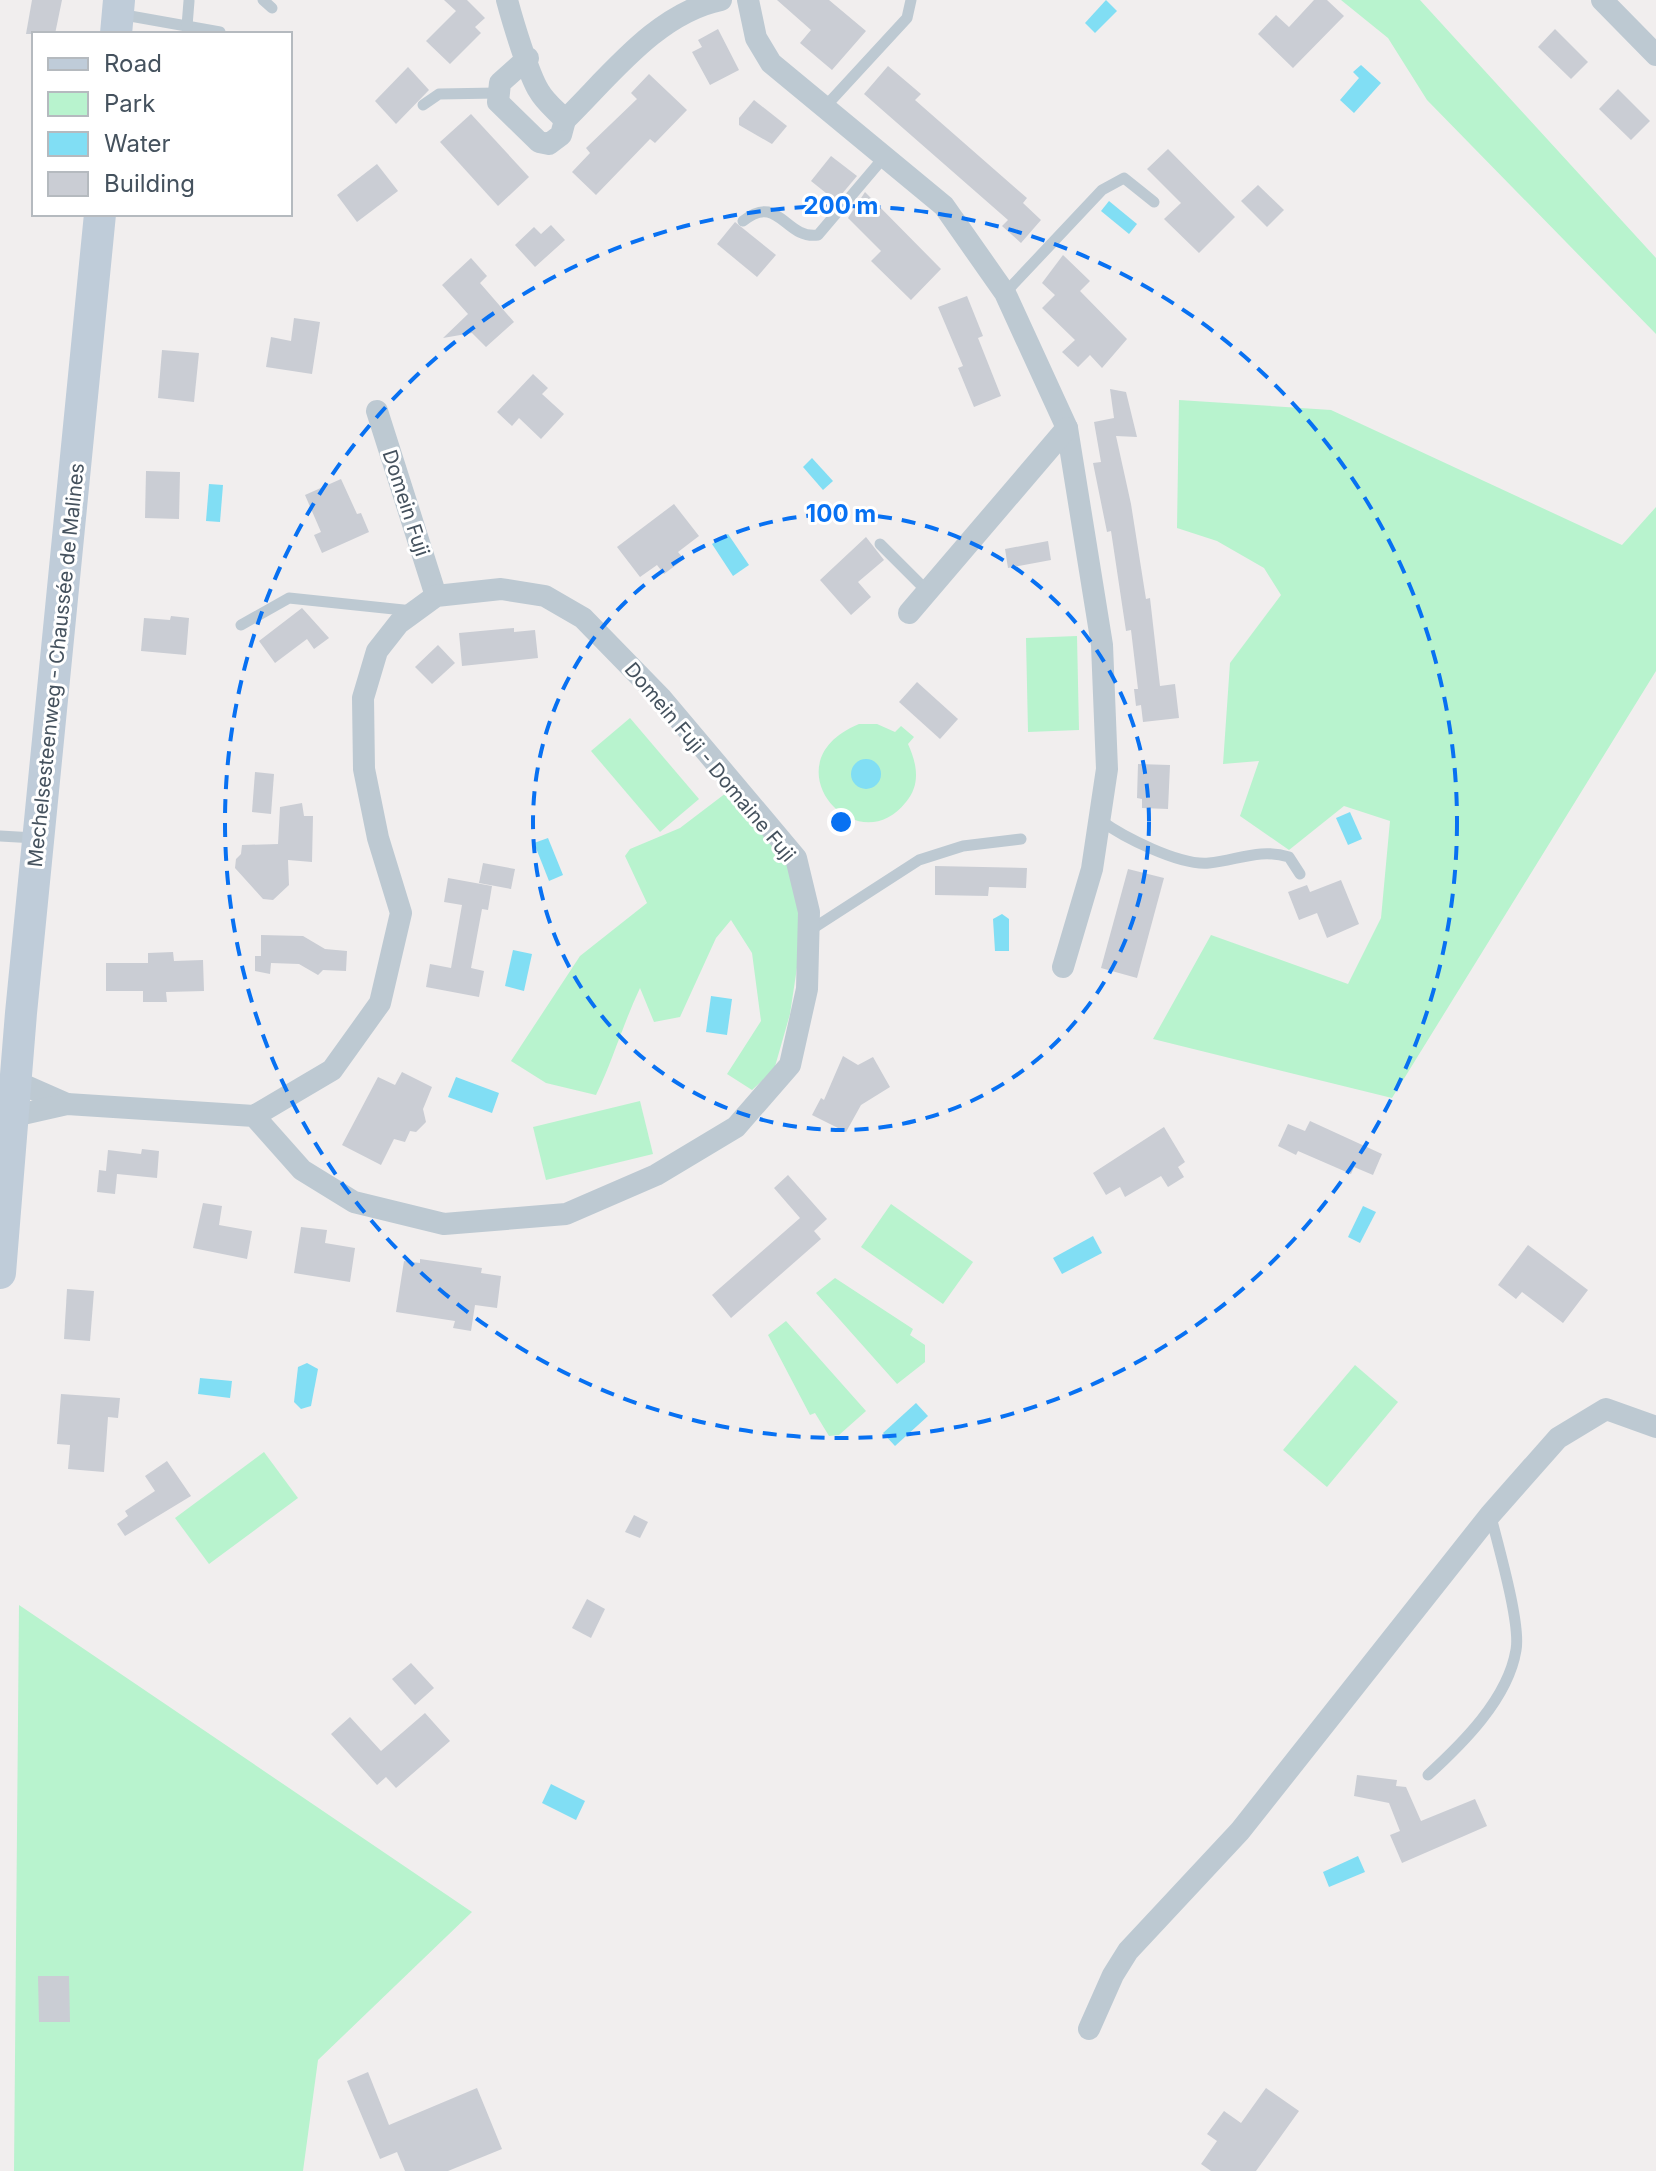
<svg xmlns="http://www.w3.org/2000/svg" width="1656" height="2171" font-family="Inter,sans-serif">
<rect width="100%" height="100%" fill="#f1eeee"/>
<g fill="#b8f3ce">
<polygon points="1341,0 1420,0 1656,258 1656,334 1427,100 1388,38"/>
<polygon points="1179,400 1331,410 1622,545 1656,507 1656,671 1392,1098 1153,1039 1211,935 1348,984 1381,918 1390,821 1344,806 1289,850 1240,816 1259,761 1223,764 1230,663 1281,595 1264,568 1217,541 1177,528"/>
<polygon points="1077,636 1079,730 1028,732 1026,638"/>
<polygon points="630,718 699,799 660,832 591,751"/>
<path d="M859 724H877L895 732 901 726 914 737 908 744C917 764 921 784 906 802 856 866 766 762 859 724Z"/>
<path d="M726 793 790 862 804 921 790 1014 774 1070 752 1090 727 1074 761 1021 752 953 731 920 716 938 680 1017 654 1022 640 988C623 1024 613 1060 596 1095L546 1083 511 1061 580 956 647 903 625 856 630 849 680 828Z"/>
<polygon points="640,1101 653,1154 546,1180 533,1127"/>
<polygon points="891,1204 973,1262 943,1304 861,1247"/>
<polygon points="835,1278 913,1329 910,1335 925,1345 925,1362 897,1384 816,1293"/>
<polygon points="786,1321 866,1411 839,1435 829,1436 815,1413 810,1415 768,1335"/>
<polygon points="1355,1365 1398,1402 1327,1487 1283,1450"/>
<polygon points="264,1452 298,1498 209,1564 175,1518"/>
<polygon points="19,1605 472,1912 318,2060 303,2171 14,2171"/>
</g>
<g fill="#81def4">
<polygon points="1106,0 1117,11 1095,33 1085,23"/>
<polygon points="1361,65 1381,83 1354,113 1340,100 1359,78 1353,72"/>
<polygon points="1109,201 1137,224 1129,234 1101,211"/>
<polygon points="812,458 833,481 823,490 803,467"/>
<polygon points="209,484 223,485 220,522 206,521"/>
<polygon points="728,534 749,565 733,576 712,544"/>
<circle cx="866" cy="774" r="15"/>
<polygon points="1350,812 1362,839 1348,845 1336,818"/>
<polygon points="548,838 563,875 549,881 534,843"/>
<polygon points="1002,914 1009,919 1009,951 995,951 993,919"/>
<polygon points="513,950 532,954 524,991 505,986"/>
<polygon points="711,996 732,999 727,1035 706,1032"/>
<polygon points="456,1077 499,1093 492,1113 448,1097"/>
<polygon points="1363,1206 1376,1212 1360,1243 1348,1237"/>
<polygon points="1093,1236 1102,1253 1062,1274 1053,1258"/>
<polygon points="307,1363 318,1369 311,1406 301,1409 294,1402 298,1367"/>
<polygon points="200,1378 232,1381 230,1398 198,1394"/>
<polygon points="916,1403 928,1416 895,1446 883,1433"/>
<polygon points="551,1784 585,1801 576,1820 542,1803"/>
<polygon points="1358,1856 1365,1872 1329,1887 1323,1872"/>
</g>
<g fill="#cacdd4">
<polygon points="32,0 62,0 55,34 26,34"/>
<polygon points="444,0 467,0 485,18 475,27 481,33 450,64 426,41 456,11"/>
<polygon points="777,0 829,0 866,31 832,70 800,43 811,30"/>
<polygon points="1314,0 1327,0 1344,16 1293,68 1258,34 1276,15 1289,27"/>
<polygon points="718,29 739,70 710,85 692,52 702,47 698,40"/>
<polygon points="1555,29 1588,62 1571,79 1538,47"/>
<polygon points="888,66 921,94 915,100 1027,198 1023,203 1041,220 1021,243 1002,226 1008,220 864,94"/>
<polygon points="408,67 429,90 396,124 375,101"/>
<polygon points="649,74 687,110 655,143 650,139 596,195 572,172 590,153 586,148 637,99 631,93"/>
<polygon points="1618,89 1650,121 1631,140 1599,109"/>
<polygon points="754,100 787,126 772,144 739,125 739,118"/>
<polygon points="471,114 529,177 498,206 440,142"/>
<polygon points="1168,149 1235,217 1199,253 1164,219 1181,203 1147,169"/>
<polygon points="831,156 857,176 836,201 811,181"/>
<polygon points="377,164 398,191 357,222 337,195"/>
<polygon points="1258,185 1284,210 1267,227 1241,201"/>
<polygon points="865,192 941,269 911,300 871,261 881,251 848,218"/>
<polygon points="735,222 776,255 757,277 717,244"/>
<polygon points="551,225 565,240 535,267 515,245 534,227 541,234"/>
<polygon points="1063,255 1090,281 1080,291 1127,339 1102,368 1090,355 1078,367 1062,352 1075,340 1042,308 1055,295 1042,283"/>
<polygon points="471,258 487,276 480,283 514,322 486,347 472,333 443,338 468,314 442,285"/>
<polygon points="967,296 983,336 978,338 1001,396 974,407 958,368 963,366 938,307"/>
<polygon points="294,318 320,322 312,374 266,367 271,337 291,341"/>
<polygon points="162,350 199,353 194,402 158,398"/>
<polygon points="533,374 548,388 542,394 564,414 541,439 519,418 512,426 497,412"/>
<polygon points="1110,389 1126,392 1137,437 1116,436 1131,504 1146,599 1150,598 1160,686 1175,684 1179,718 1143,722 1141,705 1136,706 1134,689 1138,689 1131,630 1126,631 1111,531 1107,532 1093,463 1101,462 1094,422 1114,418"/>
<polygon points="146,471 180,472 179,519 145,518"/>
<polygon points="341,479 357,514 361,513 369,532 322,553 314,535 321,532 305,495"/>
<polygon points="674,504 699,536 678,552 684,559 664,574 657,565 640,577 617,547"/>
<polygon points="866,537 884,560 858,582 871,597 851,615 820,580"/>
<polygon points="1048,541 1051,560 1008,568 1005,549"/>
<polygon points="302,608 329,638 314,649 307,639 275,663 259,641"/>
<polygon points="171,616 189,618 186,655 141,651 144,618 170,620"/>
<polygon points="514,628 514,632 535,630 538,658 462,666 459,633"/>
<polygon points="438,645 455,663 432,684 415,667"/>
<polygon points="917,682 958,719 940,739 899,702"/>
<polygon points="1138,764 1170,765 1168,809 1142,808 1142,799 1137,798"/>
<polygon points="255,772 274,774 271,814 252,812"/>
<polygon points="302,803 304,816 313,816 312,862 288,860 289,885 273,900 263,899 235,868 236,859 241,854 242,845 278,844 280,807"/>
<polygon points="483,863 515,869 511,889 479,883"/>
<polygon points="935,866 1027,868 1026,888 989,887 988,896 935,895"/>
<polygon points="1128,869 1164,878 1137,978 1101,968"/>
<polygon points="448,878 492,886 488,910 482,909 471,968 484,971 479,997 426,987 430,964 451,968 462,905 444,902"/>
<polygon points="1341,880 1359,924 1327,938 1317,913 1299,920 1288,892 1307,885 1310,892"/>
<polygon points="261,935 303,936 325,949 347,951 346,971 323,970 318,975 299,964 271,963 270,974 255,971 255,956 261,956"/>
<polygon points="173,952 174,961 203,960 204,991 166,992 167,1002 143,1002 143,991 106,991 106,963 148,963 148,953"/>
<polygon points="843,1056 858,1065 873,1057 890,1087 861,1105 846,1132 812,1115 821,1098 824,1100"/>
<polygon points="402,1072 432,1087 423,1109 426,1122 416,1132 410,1131 405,1142 394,1139 381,1165 342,1145 378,1077 395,1085"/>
<polygon points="1310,1121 1382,1154 1373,1175 1354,1167 1351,1174 1298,1151 1296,1155 1278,1146 1288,1124 1305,1131"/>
<polygon points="1164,1127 1185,1162 1178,1167 1184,1177 1168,1187 1161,1176 1125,1197 1120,1187 1106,1195 1093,1173"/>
<polygon points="142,1149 159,1151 157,1178 117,1174 115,1194 97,1192 99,1170 106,1171 108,1150 141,1154"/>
<polygon points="788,1175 827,1219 814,1231 821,1239 731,1318 712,1295 800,1218 774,1188"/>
<polygon points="203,1203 222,1206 219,1225 252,1231 247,1259 193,1248"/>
<polygon points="301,1227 327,1230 325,1243 355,1248 350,1282 294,1273"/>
<polygon points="1528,1245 1588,1290 1563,1323 1522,1292 1516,1299 1498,1285"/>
<polygon points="420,1259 482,1268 481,1273 501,1276 497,1308 475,1305 471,1331 453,1328 455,1321 396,1312 404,1261 420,1263"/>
<polygon points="67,1289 94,1291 90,1341 64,1339"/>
<polygon points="61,1394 120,1398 118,1418 108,1417 104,1472 68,1469 70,1445 57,1444"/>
<polygon points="167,1461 191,1496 125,1536 117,1524 128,1516 125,1511 155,1491 145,1476"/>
<polygon points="634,1515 648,1522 640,1538 625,1532"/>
<polygon points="587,1599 605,1609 591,1638 572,1628"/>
<polygon points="411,1663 434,1688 415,1705 392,1679"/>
<polygon points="425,1713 450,1741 396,1788 386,1777 377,1785 331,1734 350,1717 381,1751"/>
<polygon points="1357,1775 1397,1780 1396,1786 1406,1787 1421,1821 1475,1799 1487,1826 1402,1863 1390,1835 1400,1831 1389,1803 1354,1796"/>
<polygon points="38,1976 69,1976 70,2022 39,2022"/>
<polygon points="368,2072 389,2125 477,2088 502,2149 448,2171 405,2171 397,2152 380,2159 347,2081"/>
<polygon points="1266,2088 1299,2111 1256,2171 1211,2171 1201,2164 1217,2141 1207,2134 1224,2111 1241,2123"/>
</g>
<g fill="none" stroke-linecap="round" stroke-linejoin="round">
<g stroke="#bdc9d2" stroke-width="11">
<polyline points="263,0 272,8"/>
<polyline points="119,14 220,32"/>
<polyline points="187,26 189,1"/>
<polyline points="423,105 439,94 497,93"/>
<polyline points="824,108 907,18 911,0"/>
<path d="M743 221C779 192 785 240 818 235L885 156"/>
<polyline points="1005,293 1102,190 1124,178 1154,202"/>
<polyline points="880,544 927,591"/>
<polyline points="241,625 289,598 413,611"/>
<path d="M1100 820C1123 837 1180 866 1209 863 1238 860 1260 848 1289 857L1300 874"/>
<polyline points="0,836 35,838"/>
<polyline points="809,931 919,860 963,846 1021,839"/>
<path d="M1428 1775C1462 1744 1508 1699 1516 1650 1521 1624 1498 1545 1491 1517"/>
</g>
<g stroke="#bdc9d2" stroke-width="22">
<path d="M507 0C512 19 529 76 539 91 545 102 557 111 565 120L561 135 549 144 539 142 498 102 500 83 528 58"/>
<polyline points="748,0 756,38 771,63 944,206 1005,293 1067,428 1102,645 1107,769 1092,869 1063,967"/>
<polyline points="1602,0 1656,55"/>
<path d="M565 120C610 76 657 13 721 0"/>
<polyline points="377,411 436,596"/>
<polyline points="909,613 1067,428"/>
<polyline points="17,1082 67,1104"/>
<polyline points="14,1116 67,1104 254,1116 302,1170 354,1202 444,1224 566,1214 656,1175 736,1127 790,1065 807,989 809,912 796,858 662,699 583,618 545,596 501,589 436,596 399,623 377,651 363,698 364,769 378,838 401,913 380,1003 332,1070 254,1116"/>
<polyline points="1089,2029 1113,1975 1128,1951 1240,1831 1490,1515 1558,1438 1606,1409 1656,1427"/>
</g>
<g stroke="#bfccd9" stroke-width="32">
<polyline points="116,34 119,0"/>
<polyline points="0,1273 21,1013 100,214"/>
</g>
</g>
<g fill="none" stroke="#0871f2" stroke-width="4" stroke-dasharray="14 10">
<circle cx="841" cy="822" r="308"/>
<circle cx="841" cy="822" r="616"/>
</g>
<g text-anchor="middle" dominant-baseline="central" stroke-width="6" stroke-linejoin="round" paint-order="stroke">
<g font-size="20" fill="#45525e" stroke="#fff">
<text transform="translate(406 503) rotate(72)">Domein Fuji</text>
<text transform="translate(56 665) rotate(-84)">Mechelsesteenweg - Chaussée de Malines</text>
<text transform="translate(710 762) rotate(50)">Domein Fuji - Domaine Fuji</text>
</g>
</g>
<circle cx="841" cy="822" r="12" fill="#0871f2" stroke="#fff" stroke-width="4"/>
<g font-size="24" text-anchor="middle" font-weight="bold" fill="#0871f2" stroke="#fff" stroke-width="6" stroke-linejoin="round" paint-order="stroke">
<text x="841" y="214">200 m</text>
<text x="841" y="522">100 m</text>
</g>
<rect x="32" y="32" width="260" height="184" fill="#ffffff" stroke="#b5babf" stroke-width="2"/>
<rect x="48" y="58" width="40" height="12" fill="#bfccd9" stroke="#b5babf" stroke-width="2"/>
<text x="104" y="72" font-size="24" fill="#45525e">Road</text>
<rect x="48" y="92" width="40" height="24" fill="#b8f3ce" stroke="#b5babf" stroke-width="2"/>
<text x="104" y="112" font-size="24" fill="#45525e">Park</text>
<rect x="48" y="132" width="40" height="24" fill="#81def4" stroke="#b5babf" stroke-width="2"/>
<text x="104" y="152" font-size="24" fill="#45525e">Water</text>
<rect x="48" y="172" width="40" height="24" fill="#cacdd4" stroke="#b5babf" stroke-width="2"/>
<text x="104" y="192" font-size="24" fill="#45525e">Building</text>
</svg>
